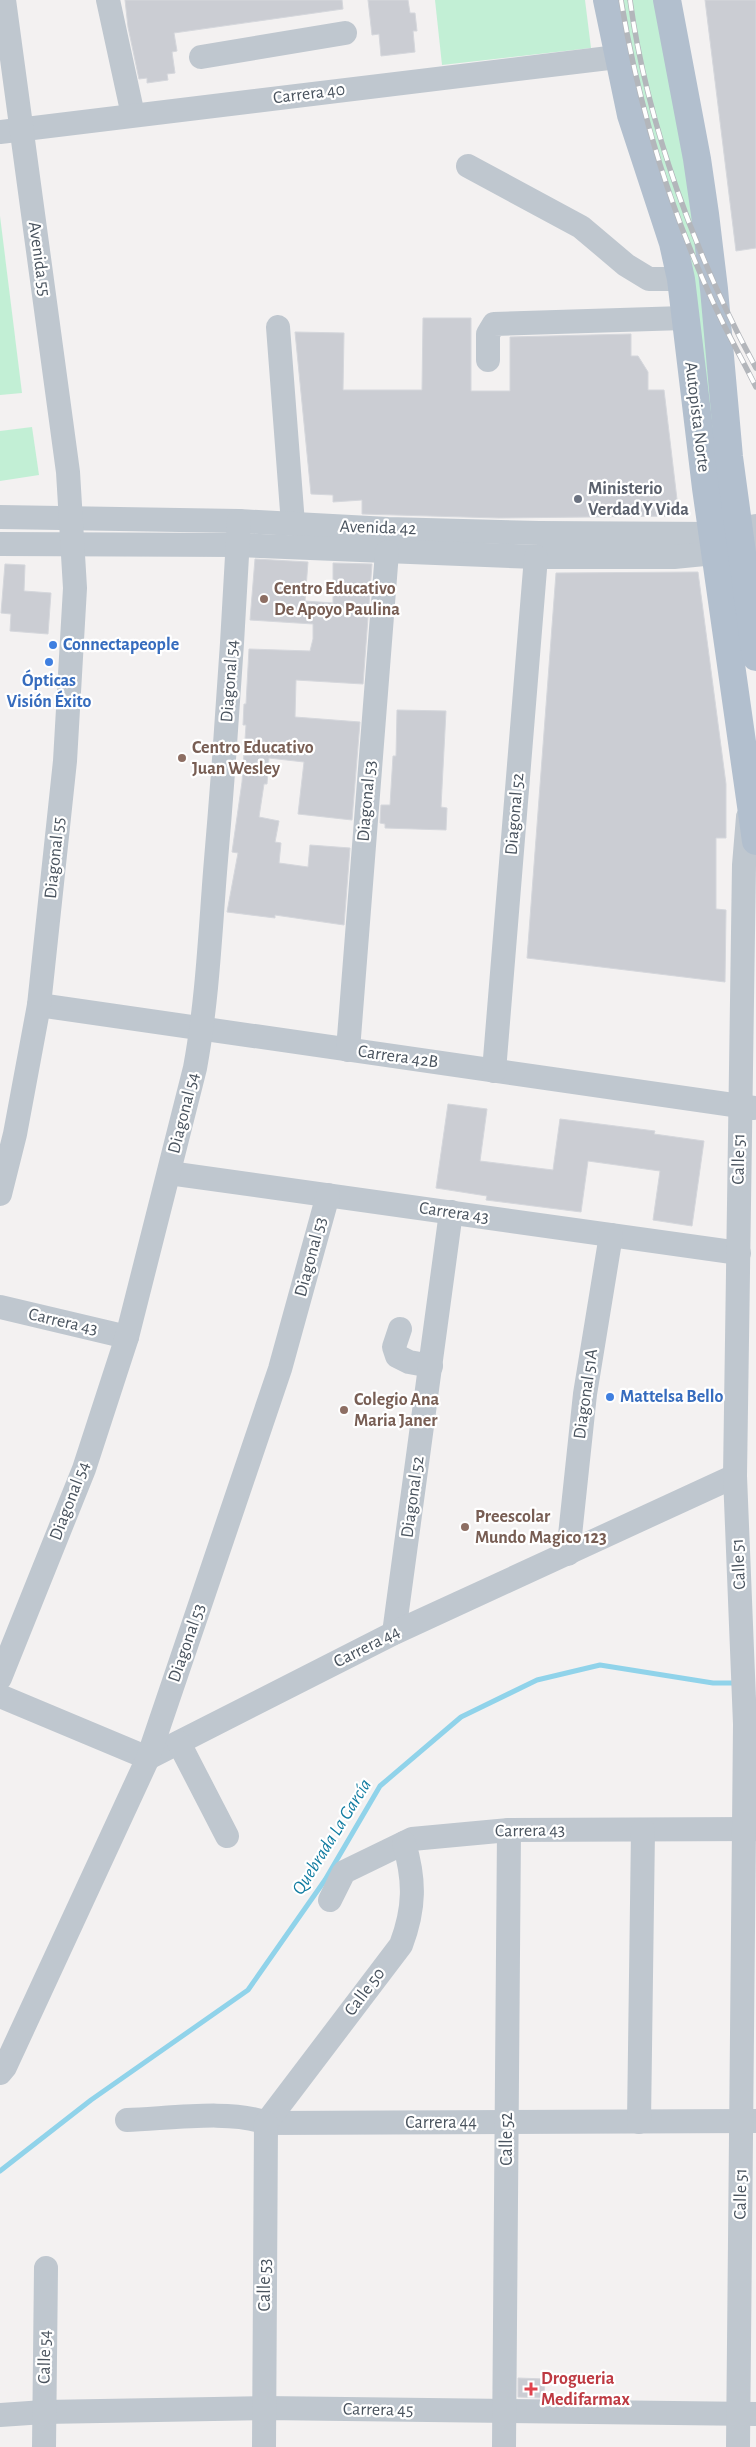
<svg xmlns="http://www.w3.org/2000/svg" width="756" height="2447" font-family="'Alegreya Sans',sans-serif">
<rect width="100%" height="100%" fill="#f3f1f1"/>
<g fill="#c2efd5">
<polygon points="435,0 585,0 591,48 442,65"/>
<polygon points="613,0 657,0 691,177 723,497"/>
<polygon points="0,216 22,393 0,395"/>
<polygon points="32,427 39,475 0,481 0,431"/>
</g>
<g fill="none" stroke-linecap="round" stroke-linejoin="round">
<polyline stroke="#90d3ea" stroke-width="5" points="0,2171 91,2100 248,1990 325,1880 380,1786 461,1717 537,1680 600,1665 713,1683 737,1683"/>
</g>
<g fill="#cbcdd3" stroke="#d5d7dc">
<polygon points="125,0 342,0 343,9 174,33 177,51 172,52 175,73 167,74 168,80 147,83 147,78 139,79 128,27"/>
<polygon points="368,0 408,0 410,13 415,13 417,31 413,31 415,52 381,56 379,34 372,35"/>
<polygon points="705,0 756,0 756,248 736,251"/>
<polygon points="423,318 471,318 471,391 510,391 510,337 631,334 631,356 638,356 648,372 648,390 664,390 679,516 499,518 362,514 362,500 333,502 333,495 311,494 295,332 344,333 343,390 422,390"/>
<polygon points="255,559 308,562 305,601 333,603 333,563 372,564 363,684 296,680 295,717 360,722 352,820 298,814 304,762 269,758 267,784 264,784 259,817 279,821 275,842 281,843 279,863 308,867 310,845 350,848 344,925 275,915 275,918 227,912 238,853 232,852 242,782 246,725 243,725 244,704 246,704 249,649 310,651 313,639 313,624 250,620"/>
<polygon points="5,564 25,565 24,591 51,593 48,634 10,631 11,614 1,613"/>
<polygon points="698,572 726,784 726,838 716,838 716,909 726,910 725,982 527,958 556,573"/>
<polygon points="397,710 446,711 441,807 447,808 446,830 385,828 385,824 380,823 381,805 390,805 393,756 396,756"/>
<polygon points="448,1104 487,1109 480,1161 553,1170 560,1119 655,1131 654,1134 704,1141 692,1226 653,1220 660,1171 588,1161 581,1212 486,1200 487,1196 436,1188"/>
<polygon points="518,2378 545,2379 544,2398 518,2397"/>
</g>
<g fill="none" stroke-linecap="round" stroke-linejoin="round">
<g stroke="#bfc7cf" stroke-width="24">
<polyline points="108,0 133,115"/>
<polyline points="201,57 345,33"/>
<polyline points="0,132 617,57"/>
<polyline points="468,166 581,227 626,265 649,279 681,279"/>
<polyline points="278,327 293,524"/>
<polyline points="488,360 488,334 494,324 684,318"/>
<polyline points="0,517 239,521 388,529 539,533 713,534 756,526"/>
<polyline points="0,544 238,545 536,557 674,557 756,549"/>
<polyline points="39,1005 754,1108"/>
<polyline points="348,1050 387,552"/>
<polyline points="494,1071 536,557"/>
<polyline points="169,1173 739,1253"/>
<polyline points="0,1194 15,1134 39,1005 65,761 75,588 68,472 4,0"/>
<polyline points="0,1307 127,1337"/>
<polyline points="400,1329 394,1347 397,1356 409,1362 431,1366"/>
<polyline points="568,1554 585,1394 611,1235"/>
<polyline points="394,1633 451,1212"/>
<path d="M0 1678 84 1469 127 1337 195 1068C207 1003 210 937 215 872 225 755 233 638 239 521"/>
<polyline points="0,1696 148,1758 394,1633 735,1476"/>
<polyline points="179,1743 227,1836"/>
<polyline points="330,1900 344,1872 412,1839 509,1830 756,1829"/>
<polyline points="0,2073 5,2067 148,1758 280,1369 328,1195"/>
<path d="M127 2120C165 2119 232 2109 266 2123L756 2121"/>
<polyline points="639,2122 643,1830"/>
<path d="M266 2123 401 1945C415 1908 415 1880 404 1843"/>
<polyline points="0,2415 44,2412 264,2408 756,2414"/>
<polyline points="44,2447 46,2268"/>
<polyline points="264,2447 266,2123"/>
<polyline points="504,2447 509,1830"/>
<polyline points="738,2447 745,1724 735,1476 744,865 748,817"/>
</g>
<g stroke="#b2bfce" stroke-width="28">
<polyline points="607,0 631,115 673,243 681,279 706,488 756,841"/>
<polyline points="667,0 697,159 705,214 714,289 729,457 756,657"/>
</g>
<g stroke="#b3b6bb" stroke-width="5.5">
<g id="rail">
<path d="M621 0C638 103 669 207 713 302 726 331 742 359 756 387"/>
<path d="M630 0C647 124 696 258 756 368"/>
</g>
</g>
<use href="#rail" stroke="#fff" stroke-width="4" stroke-dasharray="11" stroke-linecap="butt"/>
</g>
<circle fill="#6b7280" stroke="#fff" stroke-width="2" cx="578" cy="499" r="5"/>
<g fill="#8d6e63" stroke="#fff" stroke-width="2">
<circle cx="264" cy="599" r="5"/>
<circle cx="182" cy="758" r="5"/>
<circle cx="344" cy="1410" r="5"/>
<circle cx="465" cy="1527" r="5"/>
</g>
<g fill="#3f7fe0" stroke="#fff" stroke-width="2">
<circle cx="53" cy="645" r="5"/>
<circle cx="49" cy="662" r="5"/>
<circle cx="610" cy="1397" r="5"/>
</g>
<path fill="#e0444e" stroke="#fff" stroke-width="2" d="M528.5 2381.5h5v5h5v5h-5v5h-5v-5h-5v-5h5z"/>
<g text-anchor="middle" dominant-baseline="central" stroke-width="4.5" stroke-linejoin="round" paint-order="stroke">
<g font-size="18" fill="#49535e" stroke="#fff">
<text transform="translate(309 94) rotate(-7)">Carrera 40</text>
<text transform="translate(39 259) rotate(82)">Avenida 55</text>
<text transform="translate(697 417) rotate(83)">Autopista Norte</text>
<text transform="translate(378 528) rotate(2)">Avenida 42</text>
<text transform="translate(230 681) rotate(-86)">Diagonal 54</text>
<text transform="translate(367 801) rotate(-85)">Diagonal 53</text>
<text transform="translate(515 814) rotate(-85)">Diagonal 52</text>
<text transform="translate(55 858) rotate(-84)">Diagonal 55</text>
<text transform="translate(398 1057) rotate(8)">Carrera 42B</text>
<text transform="translate(184 1113) rotate(-76)">Diagonal 54</text>
<text transform="translate(739 1159) rotate(-89)">Calle 51</text>
<text transform="translate(454 1213) rotate(8)">Carrera 43</text>
<text transform="translate(311 1257) rotate(-75)">Diagonal 53</text>
<text transform="translate(63 1322) rotate(13)">Carrera 43</text>
<text transform="translate(586 1394) rotate(-82)">Diagonal 51A</text>
<text transform="translate(413 1497) rotate(-82)">Diagonal 52</text>
<text transform="translate(70 1501) rotate(-69)">Diagonal 54</text>
<text transform="translate(739 1564) rotate(-93)">Calle 51</text>
<text transform="translate(187 1643) rotate(-71)">Diagonal 53</text>
<text transform="translate(367 1647) rotate(-27)">Carrera 44</text>
<text transform="translate(530 1831) rotate(-1)">Carrera 43</text>
<text transform="translate(365 1992) rotate(-53)">Calle 50</text>
<text x="441" y="2123">Carrera 44</text>
<text transform="translate(507 2139) rotate(-90)">Calle 52</text>
<text transform="translate(741 2194) rotate(-89)">Calle 51</text>
<text transform="translate(265 2285) rotate(-90)">Calle 53</text>
<text transform="translate(45 2357) rotate(-89)">Calle 54</text>
<text transform="translate(378 2410) rotate(1)">Carrera 45</text>
</g>
<g font-size="18" font-weight="bold" fill="#5b616d" stroke="#fff" text-anchor="start">
<text x="588" y="489">Ministerio<tspan x="588" dy="21">Verdad Y Vida</tspan></text>
</g>
<g font-size="18" font-weight="bold" fill="#785e54" stroke="#fff" text-anchor="start">
<text x="274" y="589">Centro Educativo<tspan x="274" dy="21">De Apoyo Paulina</tspan></text>
<text x="192" y="748">Centro Educativo<tspan x="192" dy="21">Juan Wesley</tspan></text>
<text x="354" y="1400">Colegio Ana<tspan x="354" dy="21">Maria Janer</tspan></text>
<text x="475" y="1517">Preescolar<tspan x="475" dy="21">Mundo Magico 123</tspan></text>
</g>
<g font-size="18" font-weight="bold" fill="#366cbe" stroke="#fff" text-anchor="start">
<text x="63" y="645">Connectapeople</text>
<text x="49" y="681" text-anchor="middle">Ópticas<tspan x="49" dy="21">Visión Éxito</tspan></text>
<text x="620" y="1397">Mattelsa Bello</text>
</g>
<g font-size="18" font-weight="bold" fill="#be3a42" stroke="#fff" text-anchor="start">
<text x="541" y="2379">Drogueria<tspan x="541" dy="21">Medifarmax</tspan></text>
</g>
<g font-size="19" font-style="italic" fill="#117ca1" stroke="#fff">
<text transform="translate(332 1837) rotate(-58)">Quebrada La García</text>
</g>
</g>
</svg>
